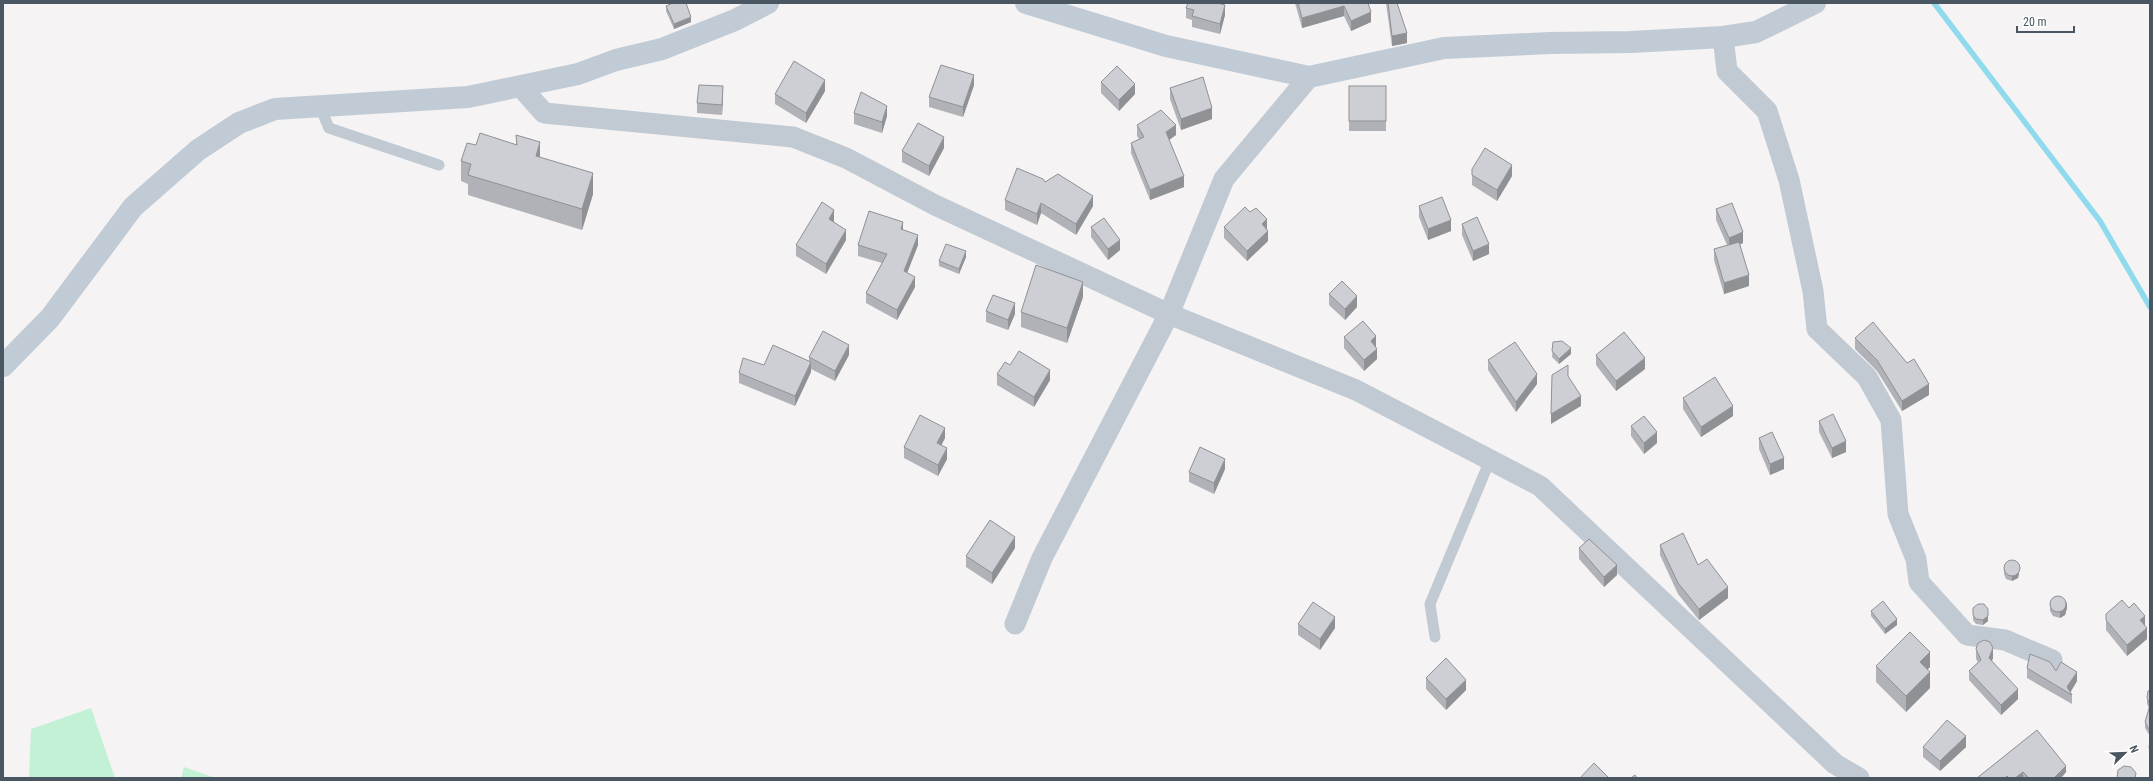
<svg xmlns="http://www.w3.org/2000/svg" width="2153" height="781" font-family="'Roboto Condensed',sans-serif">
<rect width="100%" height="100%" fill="#f5f3f3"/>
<g fill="#c3f1d5">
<polygon points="91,708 115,778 29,778 31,729"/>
<polygon points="184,767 215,778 181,778"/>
</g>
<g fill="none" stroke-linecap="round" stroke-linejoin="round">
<polyline stroke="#90daee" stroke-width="5.5" points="1934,3 2100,221 2150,307"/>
<g stroke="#c1cad2" stroke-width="11">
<polyline points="320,107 329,128 439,165"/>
<polyline points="1435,637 1430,604 1490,460"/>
</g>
<g stroke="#c1cad2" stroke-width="21">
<polyline points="1723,37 1727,71 1767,111 1789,180 1813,291 1817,329 1867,377 1891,420 1898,514 1916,559 1919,582 1967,635 2005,640 2052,660"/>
<polyline points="520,86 544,113 793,137 846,158 935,205 1169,314 1356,390 1540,486 1835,764 1859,778"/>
<polyline points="1015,624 1042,558 1169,314 1224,179 1309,77"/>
</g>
<g stroke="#c1cbd6" stroke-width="22">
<polyline points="1026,3 1166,46 1309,77 1444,48 1550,43 1631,42 1723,37 1756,32 1815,3"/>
<polyline points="3,366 50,318 133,207 198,150 239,123 275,109 468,97 578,74 616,60 662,49 735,20 768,3"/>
</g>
</g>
<g fill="#b0b2b7">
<polygon points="1188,3 1221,3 1225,15 1220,34 1192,27 1192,20 1186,18 1186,8"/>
<polygon points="1295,3 1368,3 1371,22 1351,31 1344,16 1302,28"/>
<polygon points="1386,3 1397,3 1407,43 1392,46"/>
<polygon points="666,6 691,22 674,29 666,11"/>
<polygon points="1101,82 1135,94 1119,111 1101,93"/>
<polygon points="974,85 963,117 929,107 929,97"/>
<rect x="1349" y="86" width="37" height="45"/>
<polygon points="1170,88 1212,119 1181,130 1170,99"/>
<polygon points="825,91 806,123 775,104 775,94"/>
<polygon points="723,97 722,115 697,113 697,103"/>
<polygon points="854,113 887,116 882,133 854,124"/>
<polygon points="1137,125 1176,135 1169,140 1184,187 1150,200 1131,153 1131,143 1139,139 1137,136"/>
<polygon points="516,135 540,157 593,194 582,230 468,195 468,184 461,181 461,161 476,145 516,144"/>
<polygon points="944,148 929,176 902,162 902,151"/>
<polygon points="1472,169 1512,176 1497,201 1472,185"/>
<polygon points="1045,182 1093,206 1076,235 1041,213 1037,225 1005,210 1005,200"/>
<polygon points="1419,206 1451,231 1428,240 1419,217"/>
<polygon points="1716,209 1743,243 1740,244 1749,286 1724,294 1714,260 1714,249 1727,245 1716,220"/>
<polygon points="834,221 833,222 846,240 826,274 796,256 796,245"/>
<polygon points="1462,224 1489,254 1473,261 1462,235"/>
<polygon points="1091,227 1120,250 1108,260 1091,237"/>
<polygon points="1224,227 1267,229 1268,241 1247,261 1224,238"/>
<polygon points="903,230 918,245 907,273 915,287 897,320 866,303 866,293 882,263 858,256 858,245"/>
<polygon points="966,257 959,274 939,266 939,261"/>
<polygon points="1329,294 1357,307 1345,320 1329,305"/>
<polygon points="1083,297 1067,343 1021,327 1021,312"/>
<polygon points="986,311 1015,314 1008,330 986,322"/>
<polygon points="1344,337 1376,347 1377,359 1364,371 1344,348"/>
<polygon points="1855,338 1929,395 1902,411 1877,371 1855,349"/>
<polygon points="1553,342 1571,354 1559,364 1552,357"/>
<polygon points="849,355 835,381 811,369 811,372 795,406 739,383 739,373 764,365 809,362 809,357"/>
<polygon points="1596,355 1645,369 1616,391 1596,365"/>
<polygon points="1488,360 1537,384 1516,412 1488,370"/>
<polygon points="1010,365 1050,380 1034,407 997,385 997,374"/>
<polygon points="1683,398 1733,416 1701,437 1683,409"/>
<polygon points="1819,421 1846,452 1832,458 1819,432"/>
<polygon points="1631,426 1657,443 1644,454 1631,436"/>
<polygon points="945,438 941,445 947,459 938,476 904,458 904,447"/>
<polygon points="1759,438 1784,469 1770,475 1759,449"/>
<polygon points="1225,469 1214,494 1189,482 1189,472"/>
<polygon points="1660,545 1698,565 1728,598 1699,620 1678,594 1660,555"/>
<polygon points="1015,548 992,584 966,567 966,556"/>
<polygon points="1579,548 1617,575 1604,587 1579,559"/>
<polygon points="2004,569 2019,573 2018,578 2012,581 2006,579 2004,574"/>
<polygon points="2050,605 2067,608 2065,615 2060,618 2053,616 2050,611"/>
<polygon points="1973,608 1988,621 1983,625 1976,624 1973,620"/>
<polygon points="2129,608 2147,639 2127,656 2106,630 2106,614"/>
<polygon points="1871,611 1897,625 1885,634 1871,616"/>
<polygon points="1298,624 1335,628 1320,650 1298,635"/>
<polygon points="1976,649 1993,658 1992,661 2018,699 2001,715 1969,680 1969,671 1978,662 1976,659"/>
<polygon points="1876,666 1930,667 1927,670 1930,688 1906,712 1876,682"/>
<polygon points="2027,668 2077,681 2070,692 2072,695 2072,704 2027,678"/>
<polygon points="1426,678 1466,690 1446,710 1426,689"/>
<polygon points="2150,690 2150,736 2145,728 2145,722 2149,708 2147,704 2147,698"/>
<polygon points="2037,730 2066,772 2061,778 1977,778"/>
<polygon points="2150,740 2150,755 2149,753 2149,748"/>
<polygon points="1923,747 1966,747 1940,771 1923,757"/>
</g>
<g fill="#909195">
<polygon points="1225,5 1225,15 1220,34 1220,24"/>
<polygon points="1344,6 1344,16 1302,28 1302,18"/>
<polygon points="1371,12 1371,22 1351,31 1351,21"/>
<polygon points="691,17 691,22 674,29 674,24"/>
<polygon points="1407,33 1407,43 1392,46 1392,36"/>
<polygon points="974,75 974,85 963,117 963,107"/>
<polygon points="825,80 825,91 806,123 806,113"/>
<polygon points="1135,84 1135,94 1119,111 1119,100"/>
<polygon points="723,86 723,97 722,115 722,105"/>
<polygon points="887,106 887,116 882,133 882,122"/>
<polygon points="1212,108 1212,119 1181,130 1181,119"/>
<polygon points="1176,125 1176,135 1166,142 1166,132"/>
<polygon points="944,137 944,148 929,176 929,166"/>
<polygon points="540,142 540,162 536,156"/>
<polygon points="1512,165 1512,176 1497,201 1497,190"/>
<polygon points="593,173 593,194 582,230 582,209"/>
<polygon points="1184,176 1184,187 1150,200 1150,190"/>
<polygon points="1093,196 1093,206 1076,235 1076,224"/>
<polygon points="1041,203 1041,213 1037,225 1037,214"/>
<polygon points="834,210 834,221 829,230 829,219"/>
<polygon points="1267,219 1267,230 1262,224"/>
<polygon points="1451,220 1451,231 1428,240 1428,229"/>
<polygon points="903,222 903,232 901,229"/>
<polygon points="846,230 846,240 826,274 826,264"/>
<polygon points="1268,231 1268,241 1247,261 1247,251"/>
<polygon points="1743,232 1743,243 1729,249 1729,238"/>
<polygon points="918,235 918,245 904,281 904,271"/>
<polygon points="1120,240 1120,250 1108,260 1108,249"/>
<polygon points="1489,244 1489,254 1473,261 1473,251"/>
<polygon points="966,251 966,257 959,274 959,269"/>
<polygon points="1749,275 1749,286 1724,294 1724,283"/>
<polygon points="915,277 915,287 897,320 897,310"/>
<polygon points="1083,282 1083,297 1067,343 1067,328"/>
<polygon points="1357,296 1357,307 1345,320 1345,309"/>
<polygon points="1015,303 1015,314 1008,330 1008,320"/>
<polygon points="1376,336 1376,347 1371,352 1371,341"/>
<polygon points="849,345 849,355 835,381 835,371"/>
<polygon points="1571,348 1571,354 1559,364 1559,359"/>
<polygon points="1377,349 1377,359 1364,371 1364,360"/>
<polygon points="1645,358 1645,369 1616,391 1616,381"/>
<polygon points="811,362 811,372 795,406 795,396"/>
<polygon points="1050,370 1050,380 1034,407 1034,397"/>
<polygon points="1537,374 1537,384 1516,412 1516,402"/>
<polygon points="1929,384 1929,395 1902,411 1902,401"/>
<polygon points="1581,396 1581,406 1551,424 1551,414"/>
<polygon points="1733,406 1733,416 1701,437 1701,427"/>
<polygon points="945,428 945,438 937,454 937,443"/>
<polygon points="1657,432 1657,443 1644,454 1644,443"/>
<polygon points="1846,441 1846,452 1832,458 1832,448"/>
<polygon points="947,448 947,459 938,476 938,465"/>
<polygon points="1784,458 1784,469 1770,475 1770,464"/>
<polygon points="1225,459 1225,469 1214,494 1214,483"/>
<polygon points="1015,537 1015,548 992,584 992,573"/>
<polygon points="1617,565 1617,575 1604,587 1604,577"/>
<polygon points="2019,567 2019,573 2018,578 2012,581 2012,576"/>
<polygon points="1728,587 1728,598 1699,620 1699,609"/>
<polygon points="2067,602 2067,608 2065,615 2060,618 2060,612"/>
<polygon points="1988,609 1988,621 1983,625 1983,620"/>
<polygon points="2145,616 2145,626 2140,620"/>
<polygon points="1335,617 1335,628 1320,650 1320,639"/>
<polygon points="1897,619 1897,625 1885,634 1885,629"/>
<polygon points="2147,628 2147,639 2127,656 2127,645"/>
<polygon points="1993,648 1993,658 1989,667 1989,658"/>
<polygon points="1930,652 1930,667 1920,677 1920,662"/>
<polygon points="1930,672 1930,688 1906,712 1906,696"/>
<polygon points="2077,672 2077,681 2070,693 2067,687"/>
<polygon points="1466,680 1466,690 1446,710 1446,699"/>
<polygon points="2018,689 2018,699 2001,715 2001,705"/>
<polygon points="1966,736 1966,747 1940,771 1940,761"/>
<polygon points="2066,766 2066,772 2061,778 2054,778"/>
<polygon points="2023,772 2023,778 2015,778"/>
</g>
<g fill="#cdcfd5" stroke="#909195">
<polygon points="673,3 686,3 691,17 674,24 666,6"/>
<polygon points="1188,3 1218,3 1225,5 1220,24 1192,16 1194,10 1186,8"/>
<polygon points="1298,3 1368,3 1371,12 1351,21 1344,6 1302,18"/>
<polygon points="1388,3 1397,3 1407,33 1392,36"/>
<polygon points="794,61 825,80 806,113 775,94"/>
<polygon points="941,65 974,75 963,107 929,97"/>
<polygon points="1117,66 1135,84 1119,100 1101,82"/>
<polygon points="1203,77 1212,108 1181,119 1170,88"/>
<polygon points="699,85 723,86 722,105 697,103"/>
<rect x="1349" y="86" width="37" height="35"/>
<polygon points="861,92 887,106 882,122 854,113"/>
<polygon points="1161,110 1176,125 1166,132 1184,176 1150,190 1131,143 1144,137 1137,125"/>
<polygon points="918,123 944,137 929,166 902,151"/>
<polygon points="480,133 517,145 516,135 540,142 536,156 593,173 582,209 468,175 471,164 461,161 467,143 476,145"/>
<polygon points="1485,148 1512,165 1497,190 1472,175 1472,169"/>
<polygon points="1017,168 1043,179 1045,182 1058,174 1093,196 1076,224 1041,203 1037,214 1005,200"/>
<polygon points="1442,197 1451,220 1428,229 1419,206"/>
<polygon points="822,202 834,210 829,219 846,230 826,264 796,245"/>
<polygon points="1732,203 1743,232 1729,238 1716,209"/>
<polygon points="1245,207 1250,212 1256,208 1267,219 1262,224 1268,231 1247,251 1224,227"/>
<polygon points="869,211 903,222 901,229 918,235 904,271 915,277 897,310 866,293 887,254 858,245"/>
<polygon points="1477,217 1489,244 1473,251 1462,224"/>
<polygon points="1104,218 1120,240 1108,249 1091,227"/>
<polygon points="1739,242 1749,275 1724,283 1714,249"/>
<polygon points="946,244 966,251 959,269 939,261"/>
<polygon points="1036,265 1083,282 1067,328 1021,312"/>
<polygon points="1342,281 1357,296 1345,309 1329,294"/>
<polygon points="993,295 1015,303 1008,320 986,311"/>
<polygon points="1363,321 1376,336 1371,341 1377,349 1364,360 1344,337"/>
<polygon points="1873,322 1907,363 1914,359 1929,384 1902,401 1877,360 1855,338"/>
<polygon points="823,331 849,345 835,371 809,357"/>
<polygon points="1624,332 1645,358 1616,381 1596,355"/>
<polygon points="1562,341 1571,348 1559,359 1552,351 1553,342"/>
<polygon points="1515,342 1537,374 1516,402 1488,360"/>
<polygon points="773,345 811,362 795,396 739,373 743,358 764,365"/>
<polygon points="1019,351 1050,370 1034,397 997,374 1005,362 1010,365"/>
<polygon points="1568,365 1568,376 1581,396 1551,414 1552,375"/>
<polygon points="1715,377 1733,406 1701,427 1683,398"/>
<polygon points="1833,414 1846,441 1832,448 1819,421"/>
<polygon points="920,415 945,428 937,443 947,448 938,465 904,447"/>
<polygon points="1644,416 1657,432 1644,443 1631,426"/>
<polygon points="1772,432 1784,458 1770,464 1759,438"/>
<polygon points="1200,447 1225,459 1214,483 1189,472"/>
<polygon points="990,520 1015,537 992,573 966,556"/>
<polygon points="1683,533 1698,565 1707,559 1728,587 1699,609 1678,583 1660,545"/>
<polygon points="1589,539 1617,565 1604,577 1579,548"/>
<circle cx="2012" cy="568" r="8"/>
<circle cx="2058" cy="604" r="8"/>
<polygon points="2122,600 2129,608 2134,603 2145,616 2140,620 2147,628 2127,645 2106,620 2106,614"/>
<polygon points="1883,601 1897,619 1885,629 1871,611"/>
<polygon points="1313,602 1335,617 1320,639 1298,624"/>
<polygon points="1978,604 1984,604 1988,609 1988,616 1983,620 1976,619 1973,615 1973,608"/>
<polygon points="1910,632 1930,652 1920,662 1930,672 1906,696 1876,666"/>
<polygon points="1984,640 1990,642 1993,648 1989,658 2018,689 2001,705 1969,671 1981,660 1976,649 1978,643"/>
<polygon points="2030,654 2050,662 2056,671 2061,662 2077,672 2067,687 2072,695 2027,668"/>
<polygon points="1446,658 1466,680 1446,699 1426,678"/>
<polygon points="2150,690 2150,704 2147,698 2148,691"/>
<polygon points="2150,705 2150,731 2145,722"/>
<polygon points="1947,720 1966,736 1940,761 1923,747"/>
<polygon points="2037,730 2066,766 2054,778 2029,778 2023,772 2015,778 2009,778 2007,776 2005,778 1977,778"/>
<polygon points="2150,740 2150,750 2149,748"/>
<polygon points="1594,763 1609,778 1580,778"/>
<polygon points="2124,766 2131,767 2136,773 2135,778 2117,778 2118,770"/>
<polygon points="1635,775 1637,778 1631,778"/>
</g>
<rect width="2153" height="781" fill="none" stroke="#4a5661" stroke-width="8"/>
<g transform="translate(2125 753) rotate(67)" stroke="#ffffff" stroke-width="3" paint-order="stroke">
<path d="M0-3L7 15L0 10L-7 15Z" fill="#4a5661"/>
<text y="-6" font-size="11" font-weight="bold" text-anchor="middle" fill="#4a5661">N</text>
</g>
<path d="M2017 26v6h57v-6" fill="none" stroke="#4a5661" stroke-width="2"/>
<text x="2023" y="26" font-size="12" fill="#4a5661" stroke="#ffffff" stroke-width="3" paint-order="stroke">20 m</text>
</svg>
